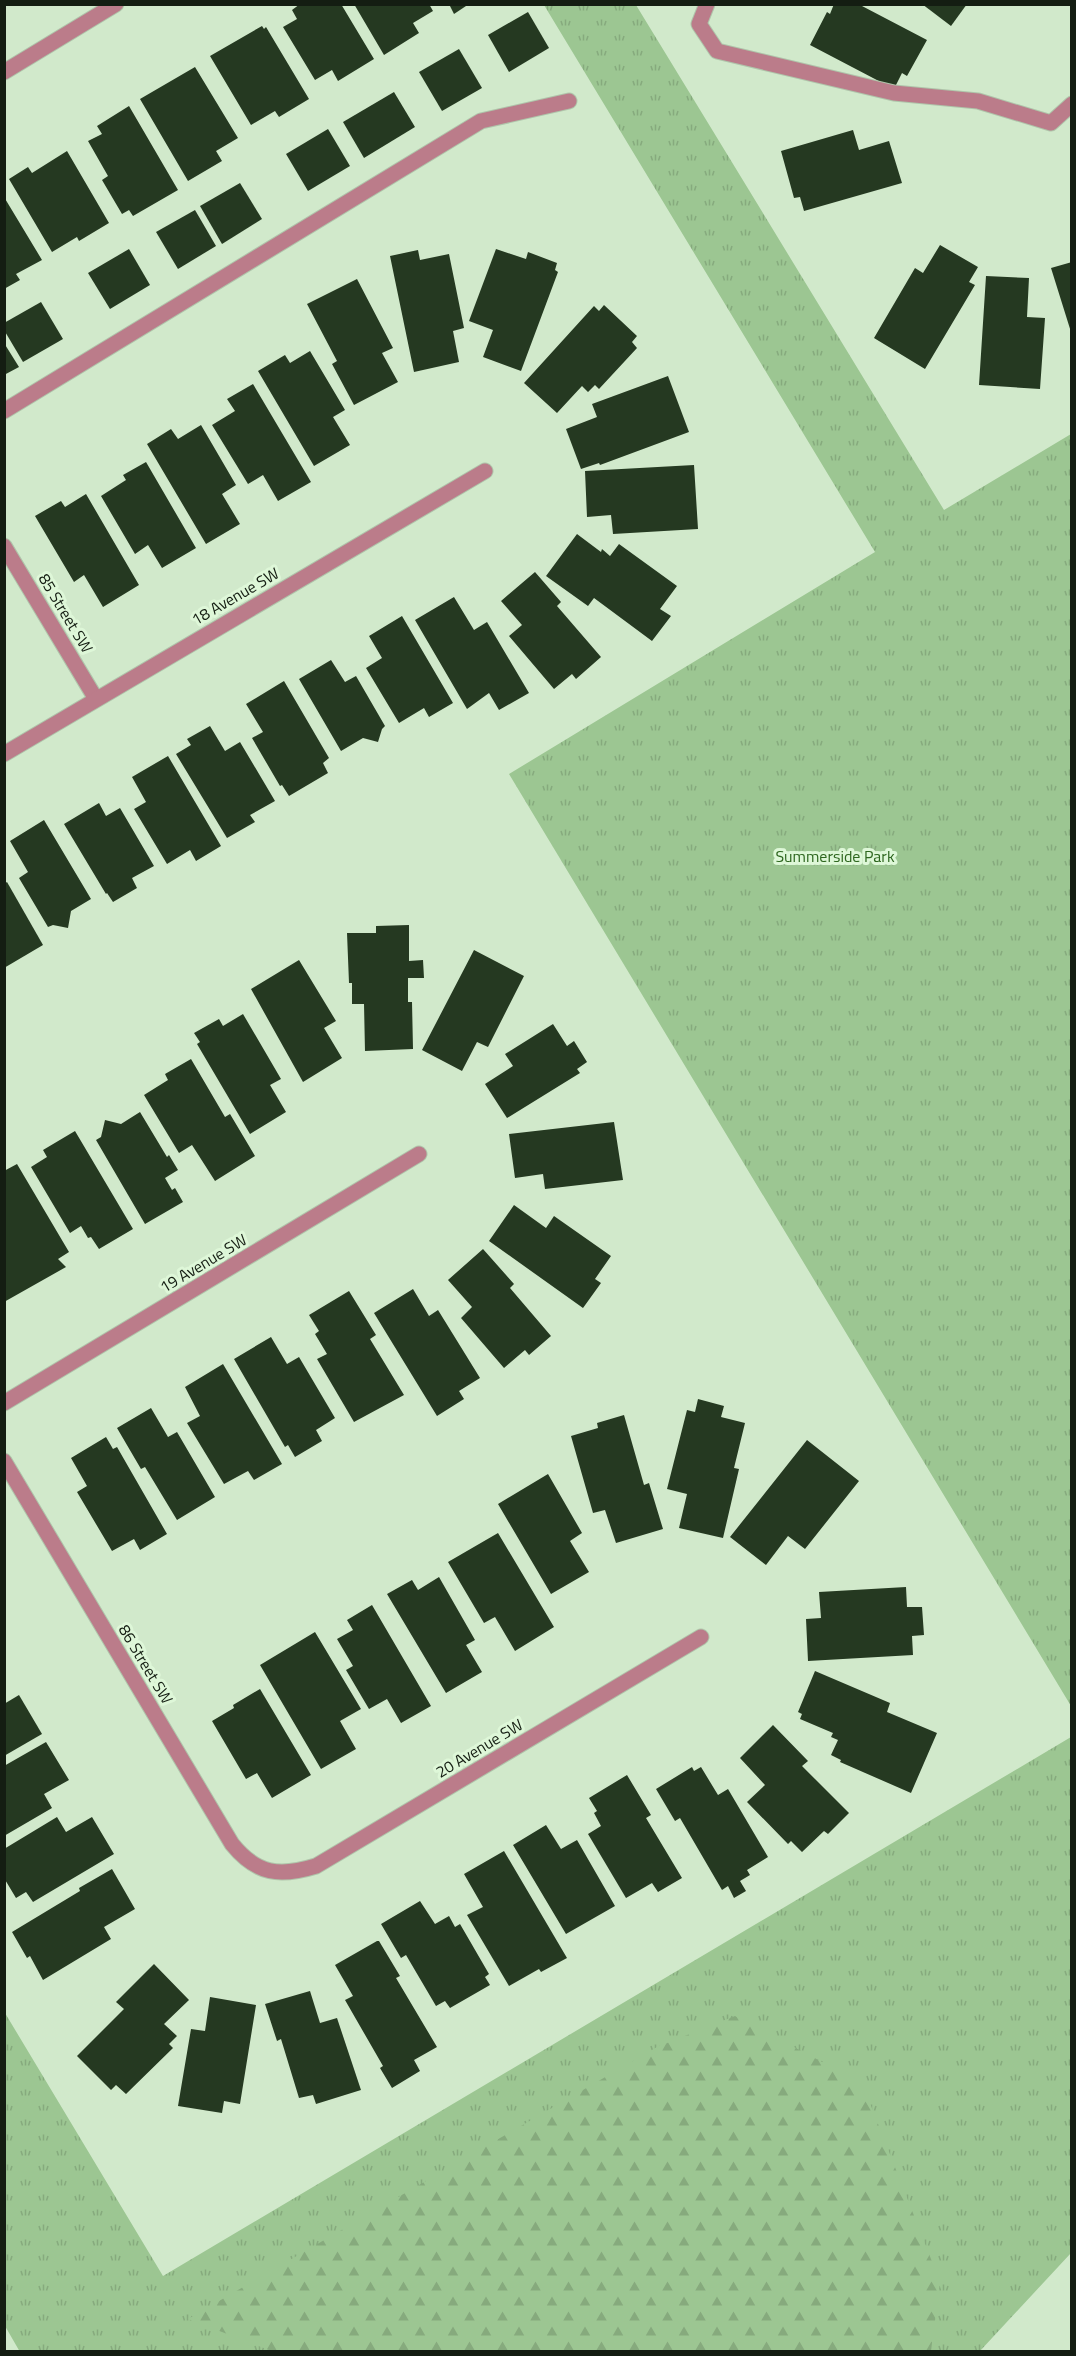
<svg xmlns="http://www.w3.org/2000/svg" width="1076" height="2356" font-family="'Titillium Web',sans-serif">
<defs>
<pattern id="grass-tufts" width="24" height="20" patternUnits="userSpaceOnUse" patternTransform="scale(1.5)"><rect width="24" height="20" fill="#9cc692"/><path d="M3 7l-1-3M5 7V3M7 7l1-3M15 17l-1-3M17 17v-4M19 17l1-3" fill="none" stroke="#86aa7d"/></pattern>
<pattern id="forest-firs" width="22" height="20" patternUnits="userSpaceOnUse" patternTransform="scale(1.5)"><rect width="22" height="20" fill="#9cc692"/><path d="M5 1l3.5 6h-7zM16 11l3.5 6h-7z" fill="#86aa7d"/></pattern>
</defs>
<rect width="100%" height="100%" fill="#d1e9cb"/>
<g fill="url(#grass-tufts)">
<polygon points="544,5 636,5 944,510 1071,434 1071,1706 509,774 875,552"/>
<polygon points="1071,1737 1071,2253 980,2351 20,2352 5,2326 5,2013 163,2276"/>
</g>
<polygon fill="url(#forest-firs)" points="735,2016 862,2083 940,2282 931,2351 274,2352 188,2319 657,2047"/>
<g fill="#253921">
<polygon points="300,4 341,4 374,59 338,81 332,70 315,80 283,27 297,19 292,10"/>
<polygon points="354,4 429,4 433,11 413,23 419,33 384,55"/>
<polygon points="449,4 469,4 454,14"/>
<polygon points="834,4 863,4 862,6 927,40 907,76 902,73 894,89 810,45 827,12 830,14"/>
<polygon points="922,4 967,4 951,26"/>
<polygon points="528,12 549,48 509,72 488,35"/>
<polygon points="262,26 264,29 266,27 309,99 279,117 275,111 251,125 210,56"/>
<polygon points="459,49 482,88 442,111 419,72"/>
<polygon points="195,67 238,138 216,151 222,161 188,181 140,99"/>
<polygon points="394,92 415,127 364,158 343,122"/>
<polygon points="129,106 178,190 133,216 129,210 122,214 102,180 108,176 88,141 102,134 97,126"/>
<polygon points="328,129 350,166 308,191 286,154"/>
<polygon points="853,130 859,150 889,141 902,183 804,211 800,197 794,198 781,151"/>
<polygon points="67,151 109,223 79,241 77,237 52,252 9,179 28,167 32,173"/>
<polygon points="240,183 262,219 222,244 200,206"/>
<polygon points="4,197 42,260 16,274 20,280 4,289"/>
<polygon points="195,210 216,246 178,269 156,232"/>
<polygon points="940,245 978,267 969,282 975,285 925,369 874,338 915,268 923,273"/>
<polygon points="129,249 150,285 110,309 88,273"/>
<polygon points="496,249 526,259 528,252 557,263 555,270 558,272 521,371 483,357 493,330 469,321"/>
<polygon points="418,250 420,260 449,254 464,328 453,331 459,362 414,372 390,256"/>
<polygon points="1072,262 1072,332 1071,332 1051,268"/>
<polygon points="986,276 1029,278 1027,317 1045,318 1040,389 979,385"/>
<polygon points="357,279 393,348 382,353 398,382 354,405 332,364 337,361 307,304"/>
<polygon points="41,302 63,339 23,362 4,330 4,323"/>
<polygon points="604,305 637,336 632,342 637,348 599,389 595,385 588,392 582,386 557,413 524,383 594,306 599,311"/>
<polygon points="4,343 19,367 4,375"/>
<polygon points="310,351 345,410 333,417 350,445 314,466 258,371 285,355 290,363"/>
<polygon points="668,376 689,432 600,465 599,463 581,469 566,429 597,417 592,404"/>
<polygon points="253,384 311,482 278,501 263,475 248,484 212,425 235,411 227,399"/>
<polygon points="201,425 236,485 222,494 240,524 206,544 147,444 171,429 178,439"/>
<polygon points="146,462 196,548 162,568 148,545 135,554 101,496 126,480 123,475"/>
<polygon points="694,465 698,529 613,534 611,515 587,517 585,471"/>
<polygon points="86,494 139,585 103,607 84,575 74,582 35,516 61,501 65,507"/>
<polygon points="577,534 601,552 602,549 610,556 619,544 677,586 660,609 671,616 652,641 594,598 588,606 546,576"/>
<polygon points="535,572 561,602 557,606 601,657 576,679 572,674 554,689 509,636 522,625 501,601"/>
<polygon points="454,597 474,630 487,622 529,693 499,710 489,693 467,709 415,620"/>
<polygon points="402,616 453,703 429,717 424,708 399,723 366,668 382,658 369,636"/>
<polygon points="331,660 345,682 356,676 385,726 382,729 378,742 363,738 341,751 299,679"/>
<polygon points="284,681 329,758 323,763 328,773 289,796 282,785 280,786 252,738 263,732 246,704"/>
<polygon points="210,726 225,751 240,742 275,801 250,815 255,822 227,838 176,754 191,745 187,739"/>
<polygon points="168,756 221,846 196,861 190,850 167,864 134,809 146,802 132,777"/>
<polygon points="99,803 106,816 120,808 154,866 132,878 137,888 113,902 107,893 106,894 64,824"/>
<polygon points="44,820 91,899 71,911 68,928 53,925 48,927 19,878 28,872 10,841"/>
<polygon points="7,882 43,945 4,968 4,884"/>
<polygon points="409,925 409,961 423,960 424,978 408,978 408,1002 412,1002 413,1049 365,1051 364,1004 352,1004 352,983 349,983 347,933 376,933 376,926"/>
<polygon points="474,950 524,976 488,1047 477,1042 462,1071 422,1050"/>
<polygon points="299,960 336,1021 324,1028 342,1058 303,1082 251,989"/>
<polygon points="243,1014 281,1079 270,1085 286,1112 250,1134 197,1044 200,1042 194,1033 219,1019 223,1026"/>
<polygon points="553,1024 567,1046 574,1041 587,1062 577,1069 580,1073 507,1118 485,1084 513,1066 505,1054"/>
<polygon points="191,1059 225,1117 230,1114 255,1156 215,1181 192,1145 179,1153 144,1095 168,1080 165,1074"/>
<polygon points="140,1112 167,1157 169,1155 178,1170 165,1178 172,1190 175,1188 183,1202 145,1224 96,1140 101,1137 105,1120 121,1124"/>
<polygon points="614,1122 623,1180 545,1189 543,1174 515,1178 509,1134"/>
<polygon points="75,1131 133,1229 99,1249 91,1237 88,1238 81,1226 70,1233 31,1167 47,1157 43,1150"/>
<polygon points="17,1164 69,1252 58,1259 66,1267 4,1302 4,1171"/>
<polygon points="514,1205 546,1228 554,1216 611,1256 595,1279 601,1283 583,1308 489,1241"/>
<polygon points="483,1249 514,1284 510,1288 551,1336 529,1355 525,1350 504,1368 461,1318 472,1307 448,1280"/>
<polygon points="413,1289 429,1316 438,1310 480,1378 459,1391 464,1399 437,1416 374,1313"/>
<polygon points="349,1291 376,1335 370,1339 404,1395 354,1422 317,1359 327,1354 315,1334 319,1331 309,1315"/>
<polygon points="271,1337 287,1364 299,1357 335,1418 316,1430 322,1441 295,1457 288,1445 285,1447 234,1359"/>
<polygon points="223,1364 282,1464 254,1480 248,1471 224,1484 187,1423 200,1416 185,1387"/>
<polygon points="698,1399 724,1406 721,1417 745,1423 734,1468 739,1469 723,1538 679,1528 687,1494 667,1489 687,1410 695,1412"/>
<polygon points="151,1408 168,1437 177,1432 215,1497 177,1520 145,1467 141,1469 117,1428"/>
<polygon points="624,1415 644,1485 649,1483 663,1529 616,1543 605,1510 593,1513 571,1436 598,1428 597,1423"/>
<polygon points="106,1437 113,1449 117,1447 167,1534 140,1550 134,1539 112,1551 77,1492 87,1486 71,1458"/>
<polygon points="807,1440 859,1481 805,1549 788,1536 766,1565 730,1537"/>
<polygon points="548,1474 582,1533 570,1541 589,1572 551,1594 498,1504"/>
<polygon points="498,1533 554,1627 515,1651 495,1617 484,1623 448,1562"/>
<polygon points="439,1577 475,1640 466,1645 482,1672 446,1693 387,1594 412,1580 418,1590"/>
<polygon points="906,1587 907,1607 922,1607 924,1635 912,1636 913,1655 808,1661 806,1619 821,1618 819,1592"/>
<polygon points="372,1605 431,1706 401,1723 387,1699 369,1709 346,1670 353,1666 337,1639 353,1630 347,1620"/>
<polygon points="315,1632 361,1709 340,1721 356,1749 321,1769 260,1665"/>
<polygon points="815,1671 890,1703 887,1712 937,1733 911,1793 840,1762 841,1760 831,1755 838,1740 831,1737 833,1733 800,1719 802,1714 798,1712"/>
<polygon points="260,1689 311,1775 272,1798 257,1773 246,1779 212,1721 234,1708 233,1705"/>
<polygon points="19,1695 42,1734 4,1756 4,1704"/>
<polygon points="773,1725 808,1761 802,1766 849,1813 828,1834 824,1831 802,1852 791,1841 788,1844 747,1802 765,1785 740,1758"/>
<polygon points="46,1742 69,1780 44,1794 52,1808 4,1836 4,1766"/>
<polygon points="692,1767 694,1771 701,1767 718,1795 728,1789 768,1857 747,1870 750,1875 740,1881 746,1891 734,1898 728,1886 722,1890 680,1818 675,1821 656,1789"/>
<polygon points="627,1775 651,1815 646,1818 682,1878 658,1892 652,1883 626,1898 588,1834 601,1826 594,1813 597,1811 589,1798"/>
<polygon points="57,1817 66,1832 92,1817 114,1854 33,1902 26,1892 16,1898 4,1878 4,1849"/>
<polygon points="546,1825 561,1849 577,1840 615,1906 566,1934 513,1845"/>
<polygon points="504,1851 567,1958 541,1972 539,1969 509,1986 467,1915 483,1907 464,1874"/>
<polygon points="112,1869 135,1909 104,1927 111,1939 43,1980 30,1956 27,1958 12,1932 80,1891 79,1888"/>
<polygon points="420,1901 435,1924 449,1916 455,1927 460,1924 489,1974 485,1977 490,1985 450,2008 445,2001 436,2006 406,1955 401,1958 381,1924"/>
<polygon points="377,1941 379,1941 400,1976 396,1978 437,2047 414,2060 420,2071 392,2088 380,2068 383,2066 345,2000 353,1996 335,1965"/>
<polygon points="154,1964 189,2000 164,2024 177,2036 169,2044 173,2048 126,2094 116,2085 111,2090 77,2056 124,2009 116,2002"/>
<polygon points="310,1991 320,2023 337,2018 361,2090 316,2104 313,2095 299,2098 281,2039 277,2041 265,2004"/>
<polygon points="210,1997 256,2005 240,2104 224,2101 222,2113 178,2106 191,2029 205,2031"/>
</g>
<g fill="none" stroke-linecap="round" stroke-linejoin="round">
<g stroke="#afc4aa" stroke-width="17">
<g id="minor">
<polyline points="707,4 699,24 717,51 894,93 978,101 1051,123 1072,104"/>
<polyline points="4,72 116,4"/>
<polyline points="4,411 481,121 569,101"/>
<polyline points="4,546 96,699"/>
<polyline points="4,754 485,471"/>
<polyline points="4,1403 419,1154"/>
<path d="M4 1461 232 1844C257 1875 280 1877 316 1866L701 1637"/>
</g>
</g>
<use href="#minor" stroke="#bb7c8a" stroke-width="15"/>
</g>
<g text-anchor="middle" dominant-baseline="central" stroke-width="6" stroke-linejoin="round" paint-order="stroke">
<g font-size="16" fill="#141d12" stroke="#def7d8">
<text transform="translate(235 596) rotate(-30)">18 Avenue SW</text>
<text transform="translate(66 613) rotate(59)">85 Street SW</text>
<text transform="translate(203 1263) rotate(-31)">19 Avenue SW</text>
<text transform="translate(146 1664) rotate(59)">86 Street SW</text>
<text transform="translate(479 1748) rotate(-31)">20 Avenue SW</text>
</g>
<g font-size="16" fill="#2d661e" stroke="#def7d8">
<text x="835" y="856">Summerside Park</text>
</g>
</g>
<rect width="1076" height="2356" fill="none" stroke="#141d12" stroke-width="12"/>
</svg>
